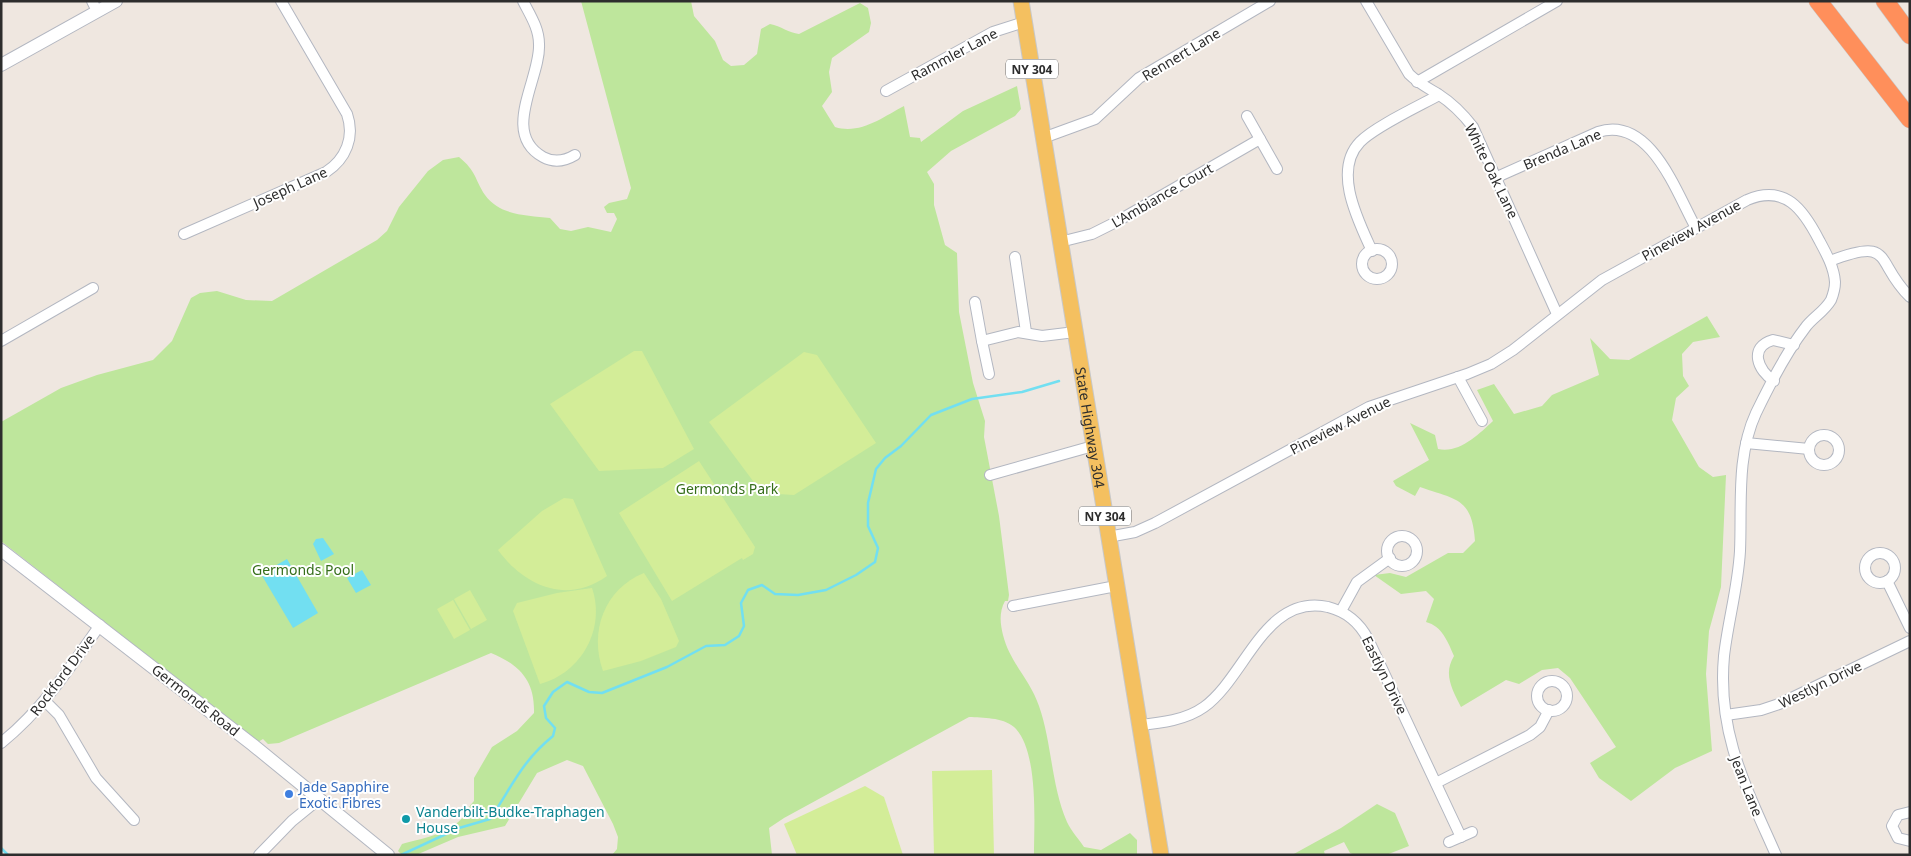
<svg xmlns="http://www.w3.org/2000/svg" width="1911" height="856" font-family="'Noto Sans',sans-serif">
<rect width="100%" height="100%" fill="#efe7e0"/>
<g fill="#bee69c">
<path d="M581 1H691L694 16 715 41 723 60 731 66 744 65 757 54 761 29 770 24C781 26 789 33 799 34L860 3 868 8 871 23 869 32 832 58 829 72 832 92 822 106 835 127C860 135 883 117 904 106L910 137 920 138 921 142 963 111 1017 86 1021 109 1015 116 951 151 927 172 934 184V205L945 245 957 253 959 312 973 383 985 421 984 437 999 516 1009 595 1008 601H1005C999 612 1000 623 1003 635 1010 663 1030 679 1039 706 1052 743 1051 785 1067 822 1071 831 1079 839 1084 847L1101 850 1130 833 1137 840V855H1034C1034 823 1039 750 1014 727 1002 717 983 718 969 717L784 818 769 828 772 855H612L617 849 618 837 613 824 583 766 567 760 537 773 505 826 458 837 416 855H402L398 851 402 844C420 839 450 834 463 817 467 811 469 806 474 801V778L492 747 517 731 534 713C535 681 520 665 491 653L279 743 268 744 263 739 258 742 1 541V422L61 388 97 375 153 360 172 341 191 298 200 293 217 291 246 300 272 301 377 240 387 231 399 207 428 171 443 160 459 157C477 172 474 178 485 195 500 216 527 215 550 218L560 229 571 231 588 227 611 232 617 219 614 213H607L604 207 609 203 627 199 631 188Z"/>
<path d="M1707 316 1720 337 1693 342 1682 354 1683 376 1689 386 1676 398 1672 420 1699 467 1713 477 1726 475 1721 587 1709 631 1706 674 1712 751 1675 768 1631 801 1599 778 1590 763 1616 747 1570 678 1558 668 1542 670 1519 684 1506 680 1461 707C1452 689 1443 674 1454 656 1448 642 1442 626 1426 622L1434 599 1426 591 1401 594 1374 575 1390 573 1406 577 1448 553H1463L1475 541C1472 498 1457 500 1420 487L1415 496 1396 486 1393 481 1429 460 1410 423 1435 435 1438 449C1459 454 1479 434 1493 421L1477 390 1494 384 1514 414 1542 406 1552 395 1599 375 1590 338 1610 359 1629 360Z"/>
<polygon points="1377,804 1395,813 1409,846 1386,855 1355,855 1350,853 1344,842 1324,851 1325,855 1292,855 1341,828"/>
</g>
<g fill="#d3ed98">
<polygon points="634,351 642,351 694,449 663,468 599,471 550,404"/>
<polygon points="804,352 817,355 876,443 794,495 762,493 709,422"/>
<polygon points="699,461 755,547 753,554 743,560 742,558 672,601 619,513"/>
<path d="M564 498 573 499 607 576C567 605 524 586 498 550L542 511Z"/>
<path d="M644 573 661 599 679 641 676 647 641 661 603 671C589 632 604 589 644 573Z"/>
<path d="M592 588C606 629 581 673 540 684L513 611 517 603 557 593Z"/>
<polygon points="470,590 487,620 471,629 454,599"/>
<polygon points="453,600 470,630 454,639 437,609"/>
<polygon points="992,770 994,855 934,855 932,771"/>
<polygon points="865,786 884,797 903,855 797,855 784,824"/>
</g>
<g fill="#72dff1">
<polygon points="323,538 334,554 321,561 313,544 316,539"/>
<polygon points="287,559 318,613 293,628 261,574"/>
<polygon points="362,570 371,585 356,593 347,578"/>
</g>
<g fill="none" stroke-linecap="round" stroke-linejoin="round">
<g stroke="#72dff1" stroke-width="2.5">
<polyline points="1,848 8,855"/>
<path d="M401 855 459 828 490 819C512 787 521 762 553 736L555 728 546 718 544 706 553 692 567 682 589 692 602 693 667 667 706 646 725 645 739 636 744 626 741 603 748 590 762 585 775 594 798 595 826 590 856 575 875 562 878 548 868 526V503L876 469 885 458 901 446 931 415 972 399 1022 392 1059 381"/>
</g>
<g stroke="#b3b7c1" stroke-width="12">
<g id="minor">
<polyline points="92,1 97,11"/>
<path d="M523 1C530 15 539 28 539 44 541 78 500 133 543 157 554 163 565 161 575 155"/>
<path d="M1366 1 1409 74C1418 83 1428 88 1438 94 1452 103 1463 114 1473 127L1557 314"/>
<polyline points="1417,82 1557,1"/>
<polyline points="886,91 993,32 1024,22"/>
<polyline points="1247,116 1277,169"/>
<polyline points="1043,138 1095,119 1139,78 1270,1"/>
<path d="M1497 177 1598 132C1650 115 1676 192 1696 228"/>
<path d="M184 234 326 172C346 159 355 137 347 114L281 1"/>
<polyline points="1060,242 1092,234 1116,222 1260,139"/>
<circle cx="1377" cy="264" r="15"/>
<path d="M1372 251C1359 222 1332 171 1360 142 1374 127 1419 106 1439 95"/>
<polyline points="1015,257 1026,332"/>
<path d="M1830 261C1895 236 1874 262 1910 297"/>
<polyline points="975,302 982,341 1018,332 1042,336 1075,332"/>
<polyline points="1,341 93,288"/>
<polyline points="982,341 989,374"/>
<polyline points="1458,377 1482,421"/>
<path d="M1774 381C1758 371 1748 347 1773 340L1794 345"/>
<circle cx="1824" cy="450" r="15"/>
<polyline points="1746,443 1809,449"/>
<polyline points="990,475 1093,446"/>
<circle cx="1402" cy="551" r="15"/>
<path d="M1108 537 1135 532 1155 523 1369 407 1467 374 1491 364 1513 350 1602 280 1747 200C1785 184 1803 209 1819 240 1826 253 1834 267 1835 282 1835 288 1833 295 1831 300 1824 312 1812 318 1805 328 1788 350 1768 388 1756 413 1736 456 1742 506 1740 551 1738 587 1728 621 1724 656 1717 733 1746 787 1776 855"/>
<circle cx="1880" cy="568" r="15"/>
<polyline points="1887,581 1910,628"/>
<polyline points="1013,606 1116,586"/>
<polyline points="1341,611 1357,582 1390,558"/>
<circle cx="1552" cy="696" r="15"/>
<polyline points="45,701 59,715 96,778 134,820"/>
<polyline points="1726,715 1761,710 1779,704 1910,641"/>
<path d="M1139 725C1161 723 1186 720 1204 707 1245 678 1265 593 1328 607 1347 612 1359 622 1368 639L1461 837"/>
<path d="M1 743C42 710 70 668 100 625"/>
<polyline points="1436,783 1530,735 1540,727 1549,710"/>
<polyline points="1910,812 1898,815 1892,826 1898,838 1910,841"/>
<polyline points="1449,842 1472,832"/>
<polyline points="259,855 292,821 319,799"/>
</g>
</g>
<g stroke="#b3b7c1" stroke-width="14">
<g id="tertiary">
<polyline points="1,65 116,1"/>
<polyline points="1,550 253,745 388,855"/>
</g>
</g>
<g stroke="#c8c8c8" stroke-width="17">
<g id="primary">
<path id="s1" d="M1021 1 1161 855"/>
</g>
</g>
<g stroke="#c8c8c8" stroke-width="19">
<g id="motorway">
<polyline points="1818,1 1910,119"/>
<polyline points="1885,1 1910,35"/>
</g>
</g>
<use href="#minor" stroke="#fff" stroke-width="10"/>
<use href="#tertiary" stroke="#fff" stroke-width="12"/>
<use href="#primary" stroke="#f4c060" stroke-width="15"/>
<use href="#motorway" stroke="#ff8f5b" stroke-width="18"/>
</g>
<circle fill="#3f7fe0" stroke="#fff" stroke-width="2" cx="289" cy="794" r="5"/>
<circle fill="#0f9aa8" stroke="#fff" stroke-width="2" cx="406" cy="819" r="5"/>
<g text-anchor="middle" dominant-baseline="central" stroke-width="4" stroke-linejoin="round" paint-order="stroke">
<g fill="#fff" stroke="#6c6c6c" stroke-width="1">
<rect x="1006" y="59.5" width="52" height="19" rx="4"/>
<rect x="1079" y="506.5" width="52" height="19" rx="4"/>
</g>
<g font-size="12" font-weight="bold" fill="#2d2d2d">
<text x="1032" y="69">NY 304</text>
<text x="1105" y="516">NY 304</text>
</g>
<g font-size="14" fill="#2d2d2d" stroke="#fff">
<text transform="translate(954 54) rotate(-28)">Rammler Lane</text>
<text transform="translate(1181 54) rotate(-31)">Rennert Lane</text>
<text transform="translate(1562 149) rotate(-23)">Brenda Lane</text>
<text transform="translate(1492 171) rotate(64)">White Oak Lane</text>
<text transform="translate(290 187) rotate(-24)">Joseph Lane</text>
<text transform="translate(1162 195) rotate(-30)">L'Ambiance Court</text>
<text transform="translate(1691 230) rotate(-29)">Pineview Avenue</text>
<text transform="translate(1340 425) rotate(-27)">Pineview Avenue</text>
<text stroke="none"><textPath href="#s1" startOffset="432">State Highway 304</textPath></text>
<text transform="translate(62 675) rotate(-53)">Rockford Drive</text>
<text transform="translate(1385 675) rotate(64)">Eastlyn Drive</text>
<text transform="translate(1820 684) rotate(-26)">Westlyn Drive</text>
<text transform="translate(196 700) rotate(38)">Germonds Road</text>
<text transform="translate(1747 786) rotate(68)">Jean Lane</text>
</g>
<g font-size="14" fill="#356e1a" stroke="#fff">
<text x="727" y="488">Germonds Park</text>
<text x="303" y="569">Germonds Pool</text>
</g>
<g font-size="14" fill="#366cbe" stroke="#fff" text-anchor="start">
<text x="299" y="786">Jade Sapphire<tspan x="299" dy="16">Exotic Fibres</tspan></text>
</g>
<g font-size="14" fill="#0d838f" stroke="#fff" text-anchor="start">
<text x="416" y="811">Vanderbilt-Budke-Traphagen<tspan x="416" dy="16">House</tspan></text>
</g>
</g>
<rect width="1911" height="856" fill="none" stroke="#2d2d2d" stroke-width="5"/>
</svg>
